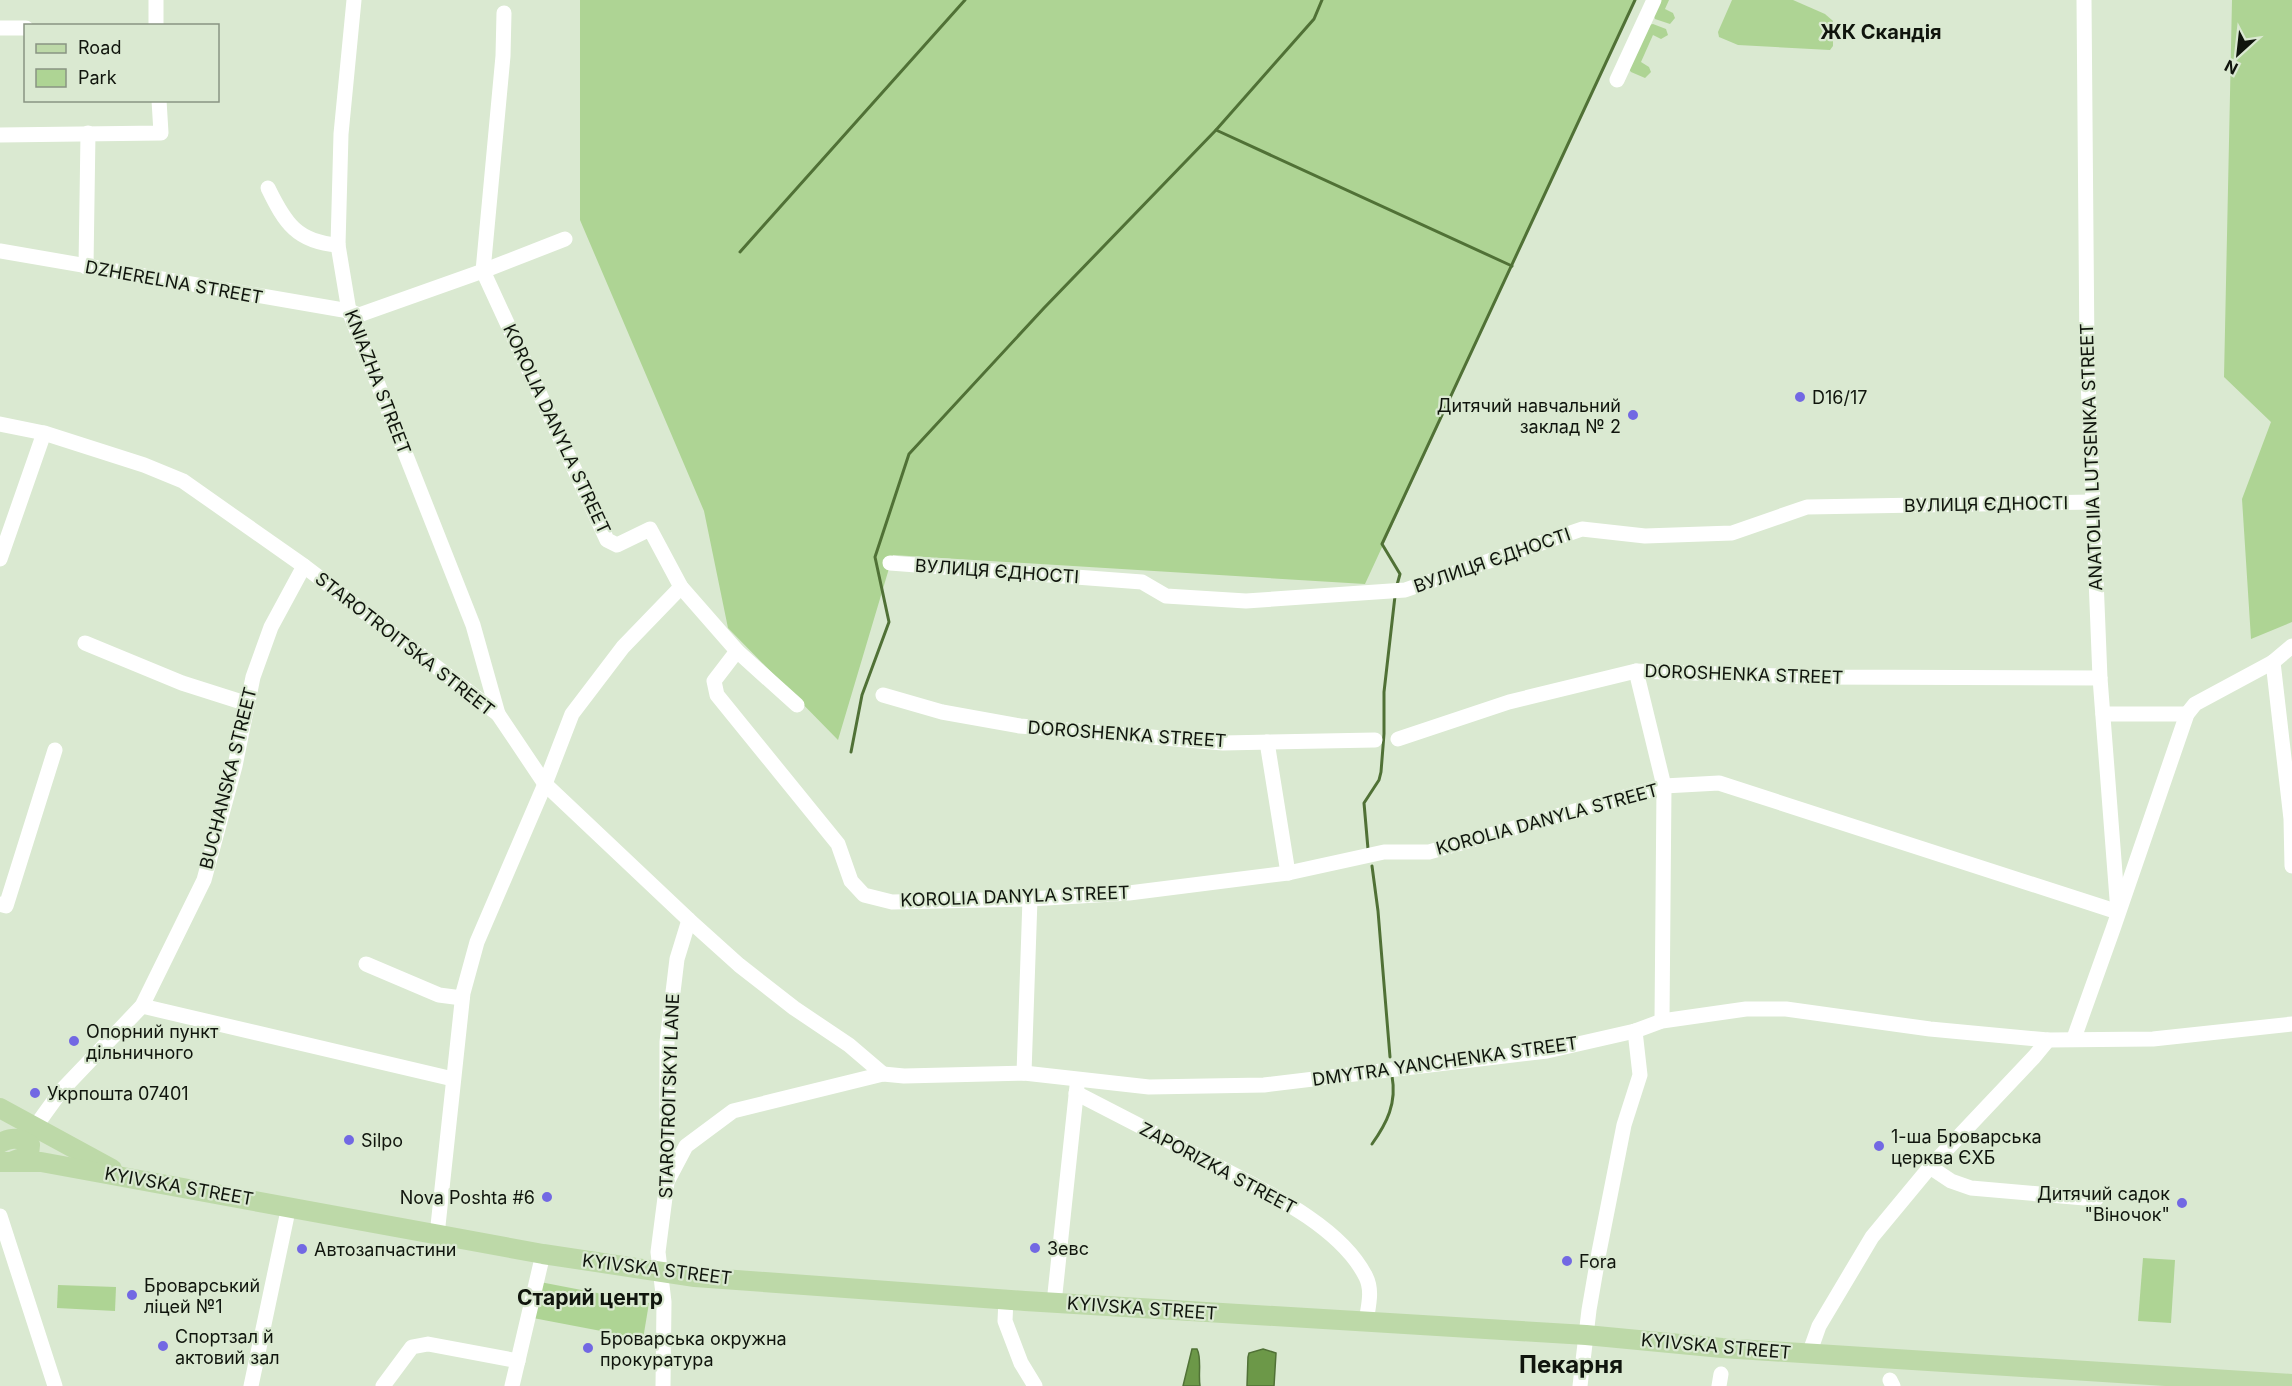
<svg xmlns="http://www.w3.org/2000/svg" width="2292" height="1386" font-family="Inter,sans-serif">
<rect width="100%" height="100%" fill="#dae9d1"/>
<g fill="#aed494">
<polygon points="580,0 1635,0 1365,584 893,555 838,740 728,628 704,511 580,220"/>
<polygon points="1660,0 1669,0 1665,9 1673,13 1675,18 1670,24 1655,19 1653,14"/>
<polygon points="1732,0 1793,0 1825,14 1833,21 1833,46 1830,50 1738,45 1719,37 1718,32"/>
<polygon points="2232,0 2292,0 2292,622 2251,639 2242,499 2271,422 2224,377"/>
<polygon points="1653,24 1666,29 1668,35 1661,39 1653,35 1641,62 1649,67 1651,72 1645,78 1631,72 1628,68 1649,25"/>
<polygon points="2143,1258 2175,1260 2171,1323 2138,1321"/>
<polygon points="540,1282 649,1303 643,1339 533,1318"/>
<polygon points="58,1285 116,1287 115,1311 57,1308"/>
</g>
<g fill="#6c9848" stroke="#507136" stroke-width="1.5">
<path d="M1192 1349H1197C1202 1358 1198 1374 1200 1386H1183Z"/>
<polygon points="1263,1349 1276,1353 1274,1386 1247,1386 1248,1357 1249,1353"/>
</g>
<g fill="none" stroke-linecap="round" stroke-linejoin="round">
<g stroke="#507136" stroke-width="3">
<polyline points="1216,130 1512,266"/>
<polyline points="740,252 965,0"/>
<polyline points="1397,585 1400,574 1382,544 1635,0"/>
<polyline points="851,752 862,695 889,622 875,557 909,454 1044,308 1216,130 1314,19 1322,0"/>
<polyline points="1368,849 1364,803 1379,780 1381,772 1384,734 1384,692 1395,596"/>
<polyline points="1372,866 1378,911 1390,1057"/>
<path d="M1372 1144C1387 1123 1397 1103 1392 1076"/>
</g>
<g stroke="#fff" stroke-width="15">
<polyline points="354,0 341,134 338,245 349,311 473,625 498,714"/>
<polyline points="2084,0 2087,354 2100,678 2118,912"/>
<polyline points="504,13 503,56 483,271 607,540 617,545 650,529 681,587 737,651 797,705"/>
<polyline points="156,26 156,0"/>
<polyline points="0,28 26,28"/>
<polyline points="1617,80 1654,0"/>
<polyline points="0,135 161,133 159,100"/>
<path d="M268 188C285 223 297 242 338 245"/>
<polyline points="0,251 349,311 359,315 483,271 565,239"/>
<polyline points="86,267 88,133"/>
<polyline points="0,424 44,433 144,465 183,481 304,566 498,714 545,784 689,920 739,965 794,1008 849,1045 883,1074"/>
<polyline points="0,559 44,433"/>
<polyline points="890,563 1142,582 1166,596 1246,601 1405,590 1582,529 1645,536 1732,533 1807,507 2093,502"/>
<polyline points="85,643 182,683 248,704"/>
<polyline points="737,651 714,681 717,695 838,844 851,881 864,895 892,902 1030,899 1129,893 1288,873 1384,852 1429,852 1664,786 1719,783 2118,912"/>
<polyline points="2273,662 2291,819 2292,866"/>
<polyline points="1636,671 1664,786 1662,1021"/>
<polyline points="883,695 942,712 1020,726 1223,743 1375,740"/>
<polyline points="2103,714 2187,714"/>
<polyline points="1398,739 1509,702 1636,671 1811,677 2100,678"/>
<polyline points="1267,742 1288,873"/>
<polyline points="0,904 6,906 55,750"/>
<polyline points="366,964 439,995 462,998"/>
<polyline points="142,1006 453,1079"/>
<polyline points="2074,1038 2113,929 2187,714 2195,704 2273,662 2292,646"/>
<polyline points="1024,1073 1030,899"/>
<path d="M1076 1093C1118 1115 1160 1136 1202 1158 1254 1186 1339 1222 1366 1277 1373 1291 1368 1307 1366 1322"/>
<polyline points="35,1127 61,1091 142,1006 204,880 235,766 253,677 271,627 304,566"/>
<polyline points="1930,1167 1951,1181 1971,1188 2096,1199"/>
<polyline points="667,1182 686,1146 733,1111 883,1074 904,1076 1024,1073 1149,1087 1264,1085 1547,1051 1635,1031 1662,1021 1746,1009 1786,1009 1930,1029 2048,1040 2153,1039 2292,1024"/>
<polyline points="0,1216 55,1386"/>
<polyline points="437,1235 463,993 477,942 545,784 572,714 623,647 681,587"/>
<polyline points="1006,1299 1005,1321 1021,1363 1035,1386"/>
<polyline points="1054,1303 1077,1086"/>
<polyline points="1809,1354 1819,1326 1872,1237 1930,1167 2034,1057 2048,1040"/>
<polyline points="1890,1380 1893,1386"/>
<polyline points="251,1386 289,1206"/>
<polyline points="383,1386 412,1347 428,1344 518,1361"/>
<polyline points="512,1386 543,1254"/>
<polyline points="663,1386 664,1302 658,1252 667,1182 667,1042 677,959 689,920"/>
<polyline points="1580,1386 1589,1310 1599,1252 1624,1125 1640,1075 1635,1031"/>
<polyline points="1719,1386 1721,1374"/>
</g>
<g stroke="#bdd9a8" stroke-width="20">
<polyline points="0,1108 112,1169"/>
<path d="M0 1143C12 1137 19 1137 30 1145L29 1155 13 1161"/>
<polyline points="0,1162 41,1162 543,1254 695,1277 1025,1301 1586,1335 1722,1348 2292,1384"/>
</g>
</g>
<g fill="#7268e3" stroke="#dae9d1" stroke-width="2">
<circle cx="1800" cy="397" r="6"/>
<circle cx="1633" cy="415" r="6"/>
<circle cx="74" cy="1041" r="6"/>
<circle cx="35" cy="1093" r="6"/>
<circle cx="349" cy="1140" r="6"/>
<circle cx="1879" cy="1146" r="6"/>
<circle cx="547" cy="1197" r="6"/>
<circle cx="2182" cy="1203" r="6"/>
<circle cx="1035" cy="1248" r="6"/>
<circle cx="302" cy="1249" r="6"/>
<circle cx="1567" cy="1261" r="6"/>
<circle cx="132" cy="1295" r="6"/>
<circle cx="163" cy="1346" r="6"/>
<circle cx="588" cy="1348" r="6"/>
</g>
<g text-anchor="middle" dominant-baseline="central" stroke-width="4.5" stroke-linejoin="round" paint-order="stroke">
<g font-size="18" fill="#10150d" stroke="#dae9d1">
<text transform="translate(174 282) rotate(10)">DZHERELNA STREET</text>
<text transform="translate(378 382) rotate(69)">KNIAZHA STREET</text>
<text transform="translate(557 429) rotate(65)">KOROLIA DANYLA STREET</text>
<text transform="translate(2091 457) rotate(-92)">ANATOLIIA LUTSENKA STREET</text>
<text transform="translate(1986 504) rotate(-1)">ВУЛИЦЯ ЄДНОСТІ</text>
<text transform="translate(1492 560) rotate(-19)">ВУЛИЦЯ ЄДНОСТІ</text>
<text transform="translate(997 571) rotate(4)">ВУЛИЦЯ ЄДНОСТІ</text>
<text transform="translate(405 644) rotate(38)">STAROTROITSKA STREET</text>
<text transform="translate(1744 674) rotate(2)">DOROSHENKA STREET</text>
<text transform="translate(1127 734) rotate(4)">DOROSHENKA STREET</text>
<text transform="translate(228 778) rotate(-76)">BUCHANSKA STREET</text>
<text transform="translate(1547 819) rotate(-15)">KOROLIA DANYLA STREET</text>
<text transform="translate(1015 896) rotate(-2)">KOROLIA DANYLA STREET</text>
<text transform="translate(1445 1061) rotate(-8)">DMYTRA YANCHENKA STREET</text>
<text transform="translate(669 1096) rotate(-88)">STAROTROITSKYI LANE</text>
<text transform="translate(1218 1168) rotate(28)">ZAPORIZKA STREET</text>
<text transform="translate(179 1186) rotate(10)">KYIVSKA STREET</text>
<text transform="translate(657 1269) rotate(7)">KYIVSKA STREET</text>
<text transform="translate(1142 1308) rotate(4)">KYIVSKA STREET</text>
<text transform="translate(1716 1346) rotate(5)">KYIVSKA STREET</text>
</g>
<g font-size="18" fill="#10150d" stroke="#dae9d1" text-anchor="start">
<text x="1812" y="397">D16/17</text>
<text x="1621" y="405" text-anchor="end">Дитячий навчальний<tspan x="1621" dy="21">заклад № 2</tspan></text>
<text x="86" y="1031">Опорний пункт<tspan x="86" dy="21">дільничного</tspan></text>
<text x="47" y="1093">Укрпошта 07401</text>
<text x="1891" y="1136">1-ша Броварська<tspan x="1891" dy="21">церква ЄХБ</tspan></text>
<text x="361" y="1140">Silpo</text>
<text x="2170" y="1193" text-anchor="end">Дитячий садок<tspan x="2170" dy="21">"Віночок"</tspan></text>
<text x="535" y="1197" text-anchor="end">Nova Poshta #6</text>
<text x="1047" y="1248">Зевс</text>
<text x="314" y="1249">Автозапчастини</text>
<text x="1579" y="1261">Fora</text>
<text x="144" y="1285">Броварський<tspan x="144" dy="21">ліцей №1</tspan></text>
<text x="175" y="1336">Спортзал й<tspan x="175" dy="21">актовий зал</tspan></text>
<text x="600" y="1338">Броварська окружна<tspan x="600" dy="21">прокуратура</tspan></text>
</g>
<g font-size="20" font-weight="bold" fill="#10150d" stroke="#dae9d1">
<text x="1881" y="32">ЖК Скандія</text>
</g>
<g font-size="21" font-weight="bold" fill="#10150d" stroke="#dae9d1">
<text x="590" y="1297">Старий центр</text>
</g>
<g font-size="24" font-weight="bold" fill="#10150d" stroke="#dae9d1">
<text x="1571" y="1364">Пекарня</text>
</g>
</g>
<rect x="24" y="24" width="195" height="78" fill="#dae9d1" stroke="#899483" stroke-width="1.5"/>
<rect x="36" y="44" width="30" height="9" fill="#bdd9a8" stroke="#899483" stroke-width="1.5"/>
<text x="78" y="54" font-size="18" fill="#10150d">Road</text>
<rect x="36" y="69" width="30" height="18" fill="#aed494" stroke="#899483" stroke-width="1.5"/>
<text x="78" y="84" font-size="18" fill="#10150d">Park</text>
<g transform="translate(2238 54) rotate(207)" stroke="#dae9d1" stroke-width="4.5" paint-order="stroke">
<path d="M0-4.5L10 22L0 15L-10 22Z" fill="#10150d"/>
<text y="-9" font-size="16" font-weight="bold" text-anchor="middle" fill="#10150d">N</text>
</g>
</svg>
